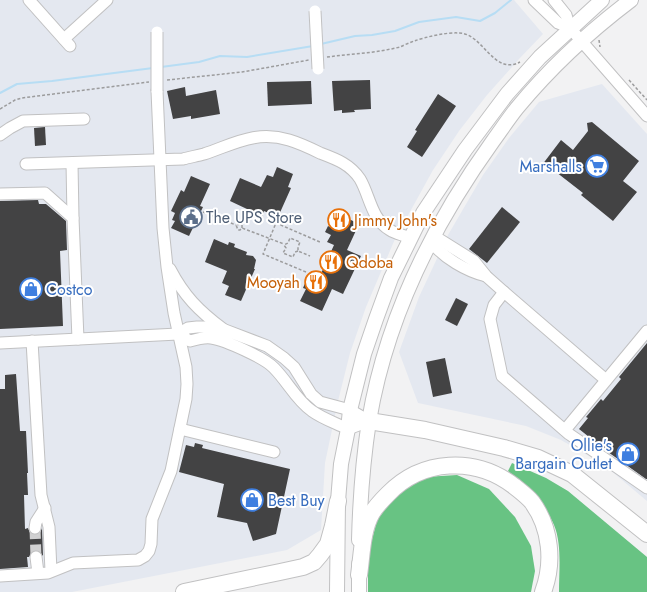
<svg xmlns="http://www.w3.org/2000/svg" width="647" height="592" font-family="Jost,sans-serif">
<rect width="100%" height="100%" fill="#f2f2f3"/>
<g fill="#e4e8f0">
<polygon points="0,0 514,0 543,34 519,59 487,95 459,131 433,170 395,239 366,307 350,353 338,401 325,463 321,530 287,550 72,592 0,592"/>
<polygon points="602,84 647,134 647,501 603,464 561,440 526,426 418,403 399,352 419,297 448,235 483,175 509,138 539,102"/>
</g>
<g fill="#68c383">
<path d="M512 463 546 478 568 491 647 557V592H559C559 571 562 544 554 525 545 504 524 487 508 471Z"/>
<polygon points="457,475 489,489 515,517 531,546 535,571 531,592 368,592 368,555 377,520 396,495 425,477"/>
</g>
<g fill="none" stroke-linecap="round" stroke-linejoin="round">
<g stroke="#b7ddf4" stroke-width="2">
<polyline points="321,44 355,36 372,35 395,31 419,22 456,17 480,21 495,13 511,0"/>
<polyline points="161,67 199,62 220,56 247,57 313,46"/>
<polyline points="0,93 17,84 52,81 153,68"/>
</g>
</g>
<g fill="#434344">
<polygon points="370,80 371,109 354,110 355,112 342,113 342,110 334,111 332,81"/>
<polygon points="311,81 312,104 268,106 267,82"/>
<polygon points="185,87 186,96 216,90 220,114 191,119 191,116 173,119 167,91"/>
<polygon points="438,94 456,106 422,157 407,147 417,131 415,130"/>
<polygon points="592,122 639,161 623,181 637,192 613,221 581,195 583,193 556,172 554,174 542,165 561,140 573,150 588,131 587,123"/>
<polygon points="45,127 46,145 35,146 34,128"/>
<polygon points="277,167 293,174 288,187 291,188 278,217 264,211 262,216 230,201 240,178 261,187 267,175 273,177"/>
<polygon points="191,176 210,184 200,206 203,207 189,236 171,228 175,221 172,220 175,213 171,211 181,190 184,192"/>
<polygon points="38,200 39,204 46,204 66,221 67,250 60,251 63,326 0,329 0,201"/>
<polygon points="502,207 520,222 487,263 469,249"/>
<polygon points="337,213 359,224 347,250 361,256 343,294 332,289 322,311 300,301 306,289 303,288 306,281 310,283 314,275 319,278 334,245 327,242 331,235 325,232 328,226 330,227"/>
<polygon points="214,239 228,245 229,242 235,244 234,247 247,252 246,255 253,256 256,260 254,269 255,269 241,301 225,295 229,286 222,283 227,271 205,262"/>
<polygon points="456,298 468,304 457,326 445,320"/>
<polygon points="647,343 647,479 646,479 608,452 579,429 588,418 586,417 601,399 603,401 621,379 619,377"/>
<polygon points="445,358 452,393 433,397 426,362"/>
<polygon points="16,374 20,431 26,431 28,473 27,473 28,495 24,495 25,529 28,528 30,533 34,535 40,533 42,528 43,556 39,551 35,550 32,552 29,557 27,557 28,567 0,569 0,389 5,389 5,375"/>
<polygon points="195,443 203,445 202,448 290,469 276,534 253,541 247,523 217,517 224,484 179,472 186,445 194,447"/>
</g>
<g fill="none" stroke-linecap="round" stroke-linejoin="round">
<polyline stroke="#d0d0d1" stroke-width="11" stroke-dasharray="11 5.5" stroke-linecap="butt" points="35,528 36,557"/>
<g stroke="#c1c1c2" stroke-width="13">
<g id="minor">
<polyline points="29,0 70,46"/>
<polyline points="534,0 558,23 570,28"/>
<polyline points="554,0 566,15 570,28 647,116"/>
<polyline points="64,39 107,0"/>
<polyline points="0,135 10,128 23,121 84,119"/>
<polyline points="72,163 73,218"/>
<path d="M26 164 183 159C190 157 197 156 204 154 234 144 256 130 289 140 299 143 310 148 320 153 336 159 350 164 360 179 370 196 371 219 390 230 396 234 404 235 410 238"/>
<polyline points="0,194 45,193 73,218 78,339"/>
<polyline points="434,236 474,261 486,276 504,292 606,380"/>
<path d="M431 242C444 258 466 271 486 276"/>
<path d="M170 269C184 296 199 311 223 329"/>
<polyline points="504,292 494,305 490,319 502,376 569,434 647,488"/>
<path d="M197 327H211L225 330 267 346 284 358 294 367 311 394 320 402 350 410 369 421 348 429C336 423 323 419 312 411 296 400 288 382 274 368 265 358 225 340 211 338 204 337 197 339 190 341L178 334 188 328Z"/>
<polyline points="32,341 41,495 49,527 51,571"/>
<polyline points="0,343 178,334"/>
<polyline points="180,429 274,452"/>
<polyline points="565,430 647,331"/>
<polyline points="35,528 36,522 45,508"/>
<polyline points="36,557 38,573"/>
<polyline points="0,576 48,573 73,563 138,560 145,556 149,551 151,544 152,519 171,471 186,399 187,384 186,367 174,313 167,267 163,228 157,91"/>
</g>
</g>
<g stroke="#c1c1c2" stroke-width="16">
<g id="major">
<path d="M359 540C360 500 363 460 369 421 386 319 434 223 493 141 501 130 509 118 517 108 550 68 590 31 631 0"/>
<polyline points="359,564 359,592"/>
<polyline points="337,592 338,501 341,464 348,429 350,410 364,354 376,319 391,278 423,213 465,150 507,94 540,57 602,0"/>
</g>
</g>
<g stroke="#c1c1c2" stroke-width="18">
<g id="highway">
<polyline points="369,421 425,430 504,448 538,458 572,474 647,534"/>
<path d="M359 575C362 555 362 530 372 513 376 506 382 500 388 494 422 459 475 456 514 486 520 491 527 496 532 502 551 528 554 563 543 592"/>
<polyline points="184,592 280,572 303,567 314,562 320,555 328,544 333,526 338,501"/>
</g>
</g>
<g stroke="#9c9c9d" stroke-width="1.5" stroke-dasharray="3 2" stroke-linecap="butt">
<polyline points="599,40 600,47"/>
<path d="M327 57C351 54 376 53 400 47 404 45 409 43 414 41 426 37 446 32 459 33 483 33 493 76 520 62"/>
<polyline points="167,80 242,72 309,60"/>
<polyline points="629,80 647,100"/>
<polyline points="0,109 15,100 22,98 149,82"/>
<polyline points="203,212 236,225"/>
<polyline points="242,228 242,225 240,224 236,225 238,230 240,230 242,228 284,244"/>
<polyline points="298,251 295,252 293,257 283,253 286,248 284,245 288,243 290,238 300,242 298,247 298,251 310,256"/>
<polyline points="306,272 263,254 276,223 320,242"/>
</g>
<use href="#minor" stroke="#fff" stroke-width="11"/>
<use href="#major" stroke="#fff" stroke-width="14"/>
<use href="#highway" stroke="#fff" stroke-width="16"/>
<g stroke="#c1c1c2" stroke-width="13" stroke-linecap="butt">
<g id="minor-bridge">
<polyline points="315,11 318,69"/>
<polyline points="157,32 157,91"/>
</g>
</g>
<use href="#minor-bridge" stroke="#fff" stroke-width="11"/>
</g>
<defs>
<g id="supermarket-ring" transform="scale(1.15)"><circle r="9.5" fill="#fff" stroke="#3f7fe0" stroke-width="1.5"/><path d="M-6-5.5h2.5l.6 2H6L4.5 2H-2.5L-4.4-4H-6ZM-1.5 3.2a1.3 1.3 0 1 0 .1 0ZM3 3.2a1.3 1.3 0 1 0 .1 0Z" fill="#3f7fe0"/></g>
<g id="civic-ring" transform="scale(1.15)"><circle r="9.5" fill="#fff" stroke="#5c6f8a" stroke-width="1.5"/><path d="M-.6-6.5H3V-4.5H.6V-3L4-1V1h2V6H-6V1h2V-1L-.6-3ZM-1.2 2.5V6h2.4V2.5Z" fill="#5c6f8a"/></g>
<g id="restaurant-ring" transform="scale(1.15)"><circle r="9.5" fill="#fff" stroke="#e8710a" stroke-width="1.5"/><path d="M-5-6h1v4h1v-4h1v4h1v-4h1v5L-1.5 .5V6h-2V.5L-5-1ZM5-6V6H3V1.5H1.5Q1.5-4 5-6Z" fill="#e8710a"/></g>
<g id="shop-ring" transform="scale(1.15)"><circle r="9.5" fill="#fff" stroke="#3f7fe0" stroke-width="1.5"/><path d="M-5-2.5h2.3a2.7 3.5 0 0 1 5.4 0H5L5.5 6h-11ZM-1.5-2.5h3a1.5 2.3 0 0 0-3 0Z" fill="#3f7fe0"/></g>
</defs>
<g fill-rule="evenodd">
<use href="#supermarket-ring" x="597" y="166"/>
<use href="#civic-ring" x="191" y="217"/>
<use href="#restaurant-ring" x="339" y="220"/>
<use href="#restaurant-ring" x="331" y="262"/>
<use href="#restaurant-ring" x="316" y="282"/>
<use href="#shop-ring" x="31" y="289"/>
<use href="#shop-ring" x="628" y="454"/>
<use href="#shop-ring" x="252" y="500"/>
</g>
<g text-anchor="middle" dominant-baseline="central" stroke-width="4" stroke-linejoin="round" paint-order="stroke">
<g font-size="16" fill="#366cbe" stroke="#fff" text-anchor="end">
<text x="582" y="166">Marshalls</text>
<text x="46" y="289" text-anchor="start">Costco</text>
<text x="612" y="445">Ollie's<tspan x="612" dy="18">Bargain Outlet</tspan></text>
<text x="268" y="500" text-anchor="start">Best Buy</text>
</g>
<g font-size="16" fill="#4e5e75" stroke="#fff" text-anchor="start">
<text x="206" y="217">The UPS Store</text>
</g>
<g font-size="16" fill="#c56008" stroke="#fff" text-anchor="start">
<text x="354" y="220">Jimmy John's</text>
<text x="346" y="262">Qdoba</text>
<text x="300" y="282" text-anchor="end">Mooyah</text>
</g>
</g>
</svg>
